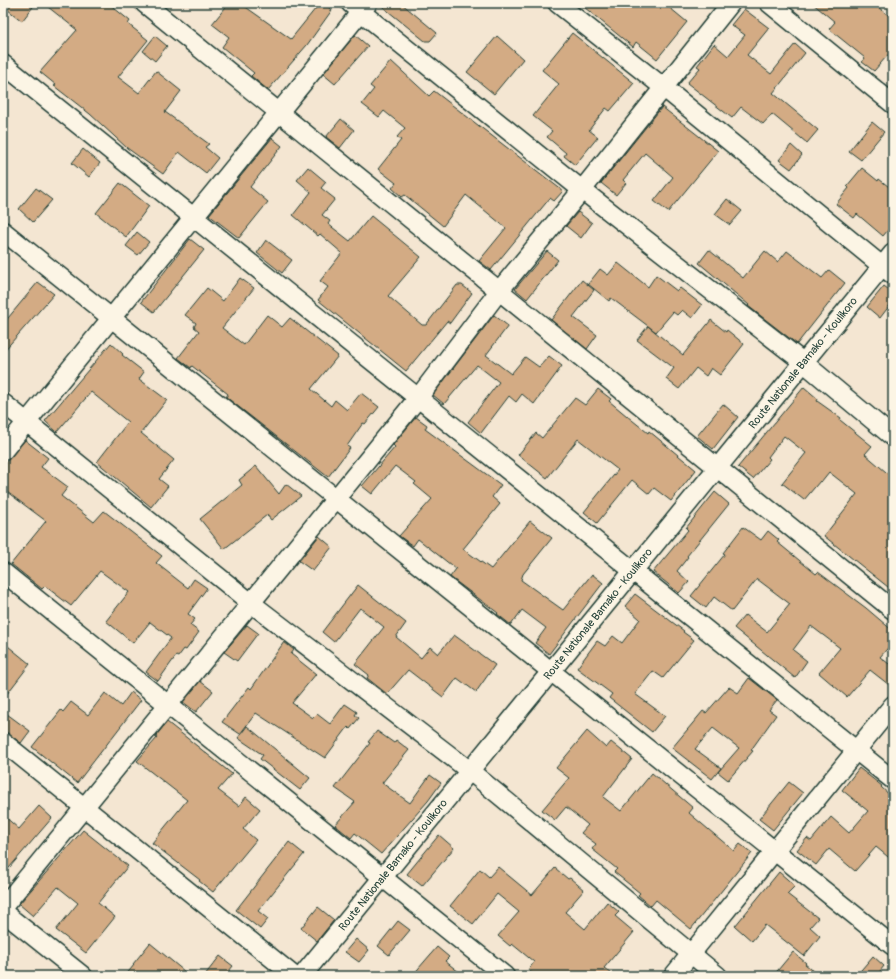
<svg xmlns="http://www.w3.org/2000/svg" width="896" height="979" font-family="Pangolin,sans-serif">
<rect width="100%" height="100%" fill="#f4e6d2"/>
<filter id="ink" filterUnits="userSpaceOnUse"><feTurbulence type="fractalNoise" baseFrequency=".025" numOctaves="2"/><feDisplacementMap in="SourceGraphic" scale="8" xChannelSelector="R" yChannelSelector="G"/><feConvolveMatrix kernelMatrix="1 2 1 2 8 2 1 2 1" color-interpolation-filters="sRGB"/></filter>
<g filter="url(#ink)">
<g fill="#d3ab84" stroke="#1f3d34">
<polygon points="3,3 36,3 22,21 3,6"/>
<polygon points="43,3 108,3 130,21 128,24 148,40 118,77 139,93 156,71 181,91 165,112 209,144 205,147 218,158 206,173 179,152 163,174 127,148 90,114 54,86 56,85 40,72 77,30"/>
<polygon points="229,3 240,3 291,39 320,3 324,3 332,10 307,45 268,90 251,76 254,73 222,47 229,37 212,24"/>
<polygon points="378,3 401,3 437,33 430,41 425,41"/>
<polygon points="579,3 664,3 687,22 657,59 636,42 633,47"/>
<polygon points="812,3 873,3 893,19 893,49 874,71 862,62 865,58 829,29 835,22"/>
<polygon points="744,9 769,28 747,55 771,74 795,44 805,53 773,93 818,130 807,143 772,114 763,124 741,107 732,118 687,83 700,68 697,66 714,44 728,56 745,35 731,25"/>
<polygon points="572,33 634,83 610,111 606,108 589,130 598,137 575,165 564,156 566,153 547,137 552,131 533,116 559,84 542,70"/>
<polygon points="355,35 368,46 335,84 323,74"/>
<polygon points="155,36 167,46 155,61 143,51"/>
<polygon points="497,36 523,59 494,94 467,72"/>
<polygon points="391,61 429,96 434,91 563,191 554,201 550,198 491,270 479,261 506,228 466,195 443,226 405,195 402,197 392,188 396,183 378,169 401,140 397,137 405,128 384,111 379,117 362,104 374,89 370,86"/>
<polygon points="662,107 718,151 668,212 654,201 673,177 645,153 623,180 626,183 616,195 601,183"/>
<polygon points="341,119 354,130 340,148 326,137"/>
<polygon points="872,122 884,132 861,160 849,151"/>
<polygon points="272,138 282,146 250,187 268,202 239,238 209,215"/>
<polygon points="791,145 802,155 791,169 779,160"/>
<polygon points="83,149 100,163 89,177 72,163"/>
<polygon points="308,167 326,182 321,188 335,199 322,215 330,221 328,224 350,241 371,216 421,257 388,296 422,325 426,325 457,285 462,285 472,293 450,323 447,321 406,371 318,300 328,287 320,281 342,253 320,234 318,236 293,215 311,192 297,180"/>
<polygon points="862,168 878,181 879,179 893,190 893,224 883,236 857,214 854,218 836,204 849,188 847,186"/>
<polygon points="120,183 149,206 126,237 96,213"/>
<polygon points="36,188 52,200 33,222 19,209"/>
<polygon points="727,199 742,211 730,225 715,214"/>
<polygon points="578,212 592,223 581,238 566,226"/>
<polygon points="137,232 149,242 138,255 126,246"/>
<polygon points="190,239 204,250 154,312 141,302"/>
<polygon points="266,240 292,260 282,273 257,253"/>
<polygon points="709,250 743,278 765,251 778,262 787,251 822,278 829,270 845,283 797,344 748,306 749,305 699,263"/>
<polygon points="547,251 558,260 527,299 515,289"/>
<polygon points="618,263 648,287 656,275 677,291 680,288 702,305 692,318 682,310 677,315 673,312 656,332 648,326 683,355 711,320 726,332 727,330 744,344 720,375 711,368 706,376 696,368 679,389 666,379 674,368 637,340 648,326 611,298 609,301 588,284 600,269 608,275"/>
<polygon points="240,278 254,288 222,328 244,345 267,315 282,327 290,318 338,356 311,389 331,406 335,400 347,410 361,393 379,407 365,424 363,423 347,446 350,448 328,477 226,397 228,394 192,366 191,368 178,358 199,331 194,327 196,323 185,315 207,288 223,301"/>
<polygon points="582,280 594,290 573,317 597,335 587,349 551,320"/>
<polygon points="38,282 54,294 3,352 3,324"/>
<polygon points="884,286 893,293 893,301 880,318 867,307"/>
<polygon points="494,315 508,326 486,355 511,374 525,357 539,367 549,356 562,366 534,404 522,394 516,402 509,396 481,433 468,422 499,382 477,365 444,404 433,395"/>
<polygon points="111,343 123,354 122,355 144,372 139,379 167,400 141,433 174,460 159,479 168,486 151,507 97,462 128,422 91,392 57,432 45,421"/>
<polygon points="804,387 818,399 817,401 841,418 840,420 872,446 865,454 893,478 893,591 824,536 857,494 829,472 821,482 820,481 804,500 782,483 806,453 784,436 768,457 770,459 753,479 738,467"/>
<polygon points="598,389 611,399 609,401 627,416 648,433 649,431 696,470 671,501 654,488 649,494 632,480 597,523 584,512 618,470 578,439 547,478 518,455 536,433 542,438 575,398 585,405"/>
<polygon points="723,404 738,417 713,449 697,436"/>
<polygon points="416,417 427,425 425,429 501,485 492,497 500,504 463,549 491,569 530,521 552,538 523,574 521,580 563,610 592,574 603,583 549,654 535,643 546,628 522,610 511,625 497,614 498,613 450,577 456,569 418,539 413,546 399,536 432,499 414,484 416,482 395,466 372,494 362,486 395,447 393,445"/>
<polygon points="25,440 48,458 41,467 68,487 61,496 94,522 104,511 162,556 156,563 188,588 194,579 207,588 188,614 195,619 190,625 199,632 186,650 184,649 178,657 176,656 158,681 146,672 171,638 150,622 133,643 106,621 129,592 100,571 71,606 45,586 42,589 11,564 46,521 3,489 3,466"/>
<polygon points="256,466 279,494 286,484 301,496 271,520 267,515 224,549 200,519 242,485 239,480"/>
<polygon points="715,492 729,504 687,556 688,557 677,571 689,582 679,593 653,572 688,530 686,528"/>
<polygon points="743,527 761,540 768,531 779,540 777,542 816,574 818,572 866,608 893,631 893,642 880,657 893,667 893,688 870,670 847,697 819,673 840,648 811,626 793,650 807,661 795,678 778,664 734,628 745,615 767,632 790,604 757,579 732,611 714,597 706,608 691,596 725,554 723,553"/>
<polygon points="319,536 332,547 313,571 299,561"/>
<polygon points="358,585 406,623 396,637 421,658 430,647 438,654 454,635 495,665 476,692 457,678 443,697 408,670 387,694 367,678 369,675 355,664 384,627 360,608 334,642 322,632"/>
<polygon points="635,594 684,631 683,632 694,640 663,678 653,671 635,694 665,716 652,732 609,698 612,694 577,668 597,641 605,646 613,636 622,643 640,619 625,606"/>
<polygon points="247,625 258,633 237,661 224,652"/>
<polygon points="3,642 30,664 3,699"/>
<polygon points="284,642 294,650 291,654 316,674 292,703 313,718 317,714 330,724 345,704 357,712 355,715 359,718 350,729 348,727 325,758 256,713 240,734 222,722 249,687 251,689"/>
<polygon points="749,678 777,700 769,710 776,715 751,750 753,751 728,780 718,772 739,748 713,728 695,749 721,768 712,779 672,748 703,711 706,713 729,687 738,693"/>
<polygon points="200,681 213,691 196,712 183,702"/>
<polygon points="131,692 141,700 77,783 32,747 61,710 63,712 71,702 88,715 105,693 121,706"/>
<polygon points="3,711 30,731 21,743 3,730"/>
<polygon points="167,722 232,774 218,790 239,806 246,797 260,809 243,829 256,840 213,892 199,881 200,880 152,843 187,800 137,761 157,738 155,737"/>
<polygon points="247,726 310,778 300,790 260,759 263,755 238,738"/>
<polygon points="377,731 394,743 396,740 409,750 382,783 410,803 430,775 441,783 428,801 381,854 355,833 351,838 335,825 355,802 335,788 370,743 368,742"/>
<polygon points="587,731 606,748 611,742 632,759 603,797 621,811 652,773 693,808 689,813 734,851 740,844 752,853 691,929 656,900 651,906 638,895 640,893 614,872 617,869 592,849 596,844 581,833 588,825 566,807 555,820 542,810 569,778 556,768"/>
<polygon points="859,768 882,786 881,787 893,798 893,861 876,847 855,871 829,849 816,865 797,850 807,838 811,841 831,817 849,833 868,811 842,790"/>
<polygon points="789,782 803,793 773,830 759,819"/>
<polygon points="39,806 52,818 3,875 3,815 19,829"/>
<polygon points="83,830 128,866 98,903 115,917 86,953 56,930 78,903 58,887 33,916 19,904"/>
<polygon points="439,835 454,848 422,886 407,874"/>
<polygon points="289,842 304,854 258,911 268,919 260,929 236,910"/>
<polygon points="498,867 532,895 555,868 568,879 570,878 584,890 565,912 585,929 607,902 619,912 615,916 634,932 604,968 615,976 536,976 528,970 534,962 512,944 510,946 498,936 519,912 497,894 473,924 450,906 480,869 489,877"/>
<polygon points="779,872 795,886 787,894 818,918 810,927 820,936 804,956 765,925 752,941 735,926"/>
<polygon points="318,907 334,920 317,941 301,928"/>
<polygon points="398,921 410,930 389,955 378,946"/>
<polygon points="356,939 369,950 359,962 345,952"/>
<polygon points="150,943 190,976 125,976 134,965 133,964"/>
<polygon points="437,947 449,957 445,961 464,976 412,976"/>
<polygon points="793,952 806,963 805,964 820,976 773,976"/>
<polygon points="220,956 233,966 225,976 204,976"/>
<polygon points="873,956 884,966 876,976 856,976"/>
</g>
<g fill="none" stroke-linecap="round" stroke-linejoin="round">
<g stroke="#1f3d34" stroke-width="21">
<g id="minor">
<polyline points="144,3 893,610"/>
<polyline points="350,3 582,190 803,362 893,437"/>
<polyline points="557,3 663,87 893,275"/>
<polyline points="769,3 893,104"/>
<polyline points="3,64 893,780"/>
<polyline points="3,231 893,946"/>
<polyline points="3,403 251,603 470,771 718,976"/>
<polyline points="3,451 368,3"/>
<polyline points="3,572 505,976"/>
<polyline points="3,742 294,976"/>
<polyline points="3,907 418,398 499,291 582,190 731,3"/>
<polyline points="3,912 83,976"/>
<polyline points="302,976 893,253"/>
<polyline points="673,976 893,705"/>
</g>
</g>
<use href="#minor" stroke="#fcf5e5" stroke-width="18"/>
</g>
</g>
<g text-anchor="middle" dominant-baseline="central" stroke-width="3" stroke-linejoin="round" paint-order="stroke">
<g font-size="11" fill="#1f3d34" stroke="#fcf5e5">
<text transform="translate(803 363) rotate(-51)">Route Nationale Bamako - Koulikoro</text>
<text transform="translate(598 614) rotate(-51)">Route Nationale Bamako - Koulikoro</text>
<text transform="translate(393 865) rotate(-51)">Route Nationale Bamako - Koulikoro</text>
</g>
</g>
<rect width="896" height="979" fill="none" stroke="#fcf5e5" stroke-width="16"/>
<rect x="8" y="8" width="880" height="963" fill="none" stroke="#1f3d34" stroke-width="1.5" filter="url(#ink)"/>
</svg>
